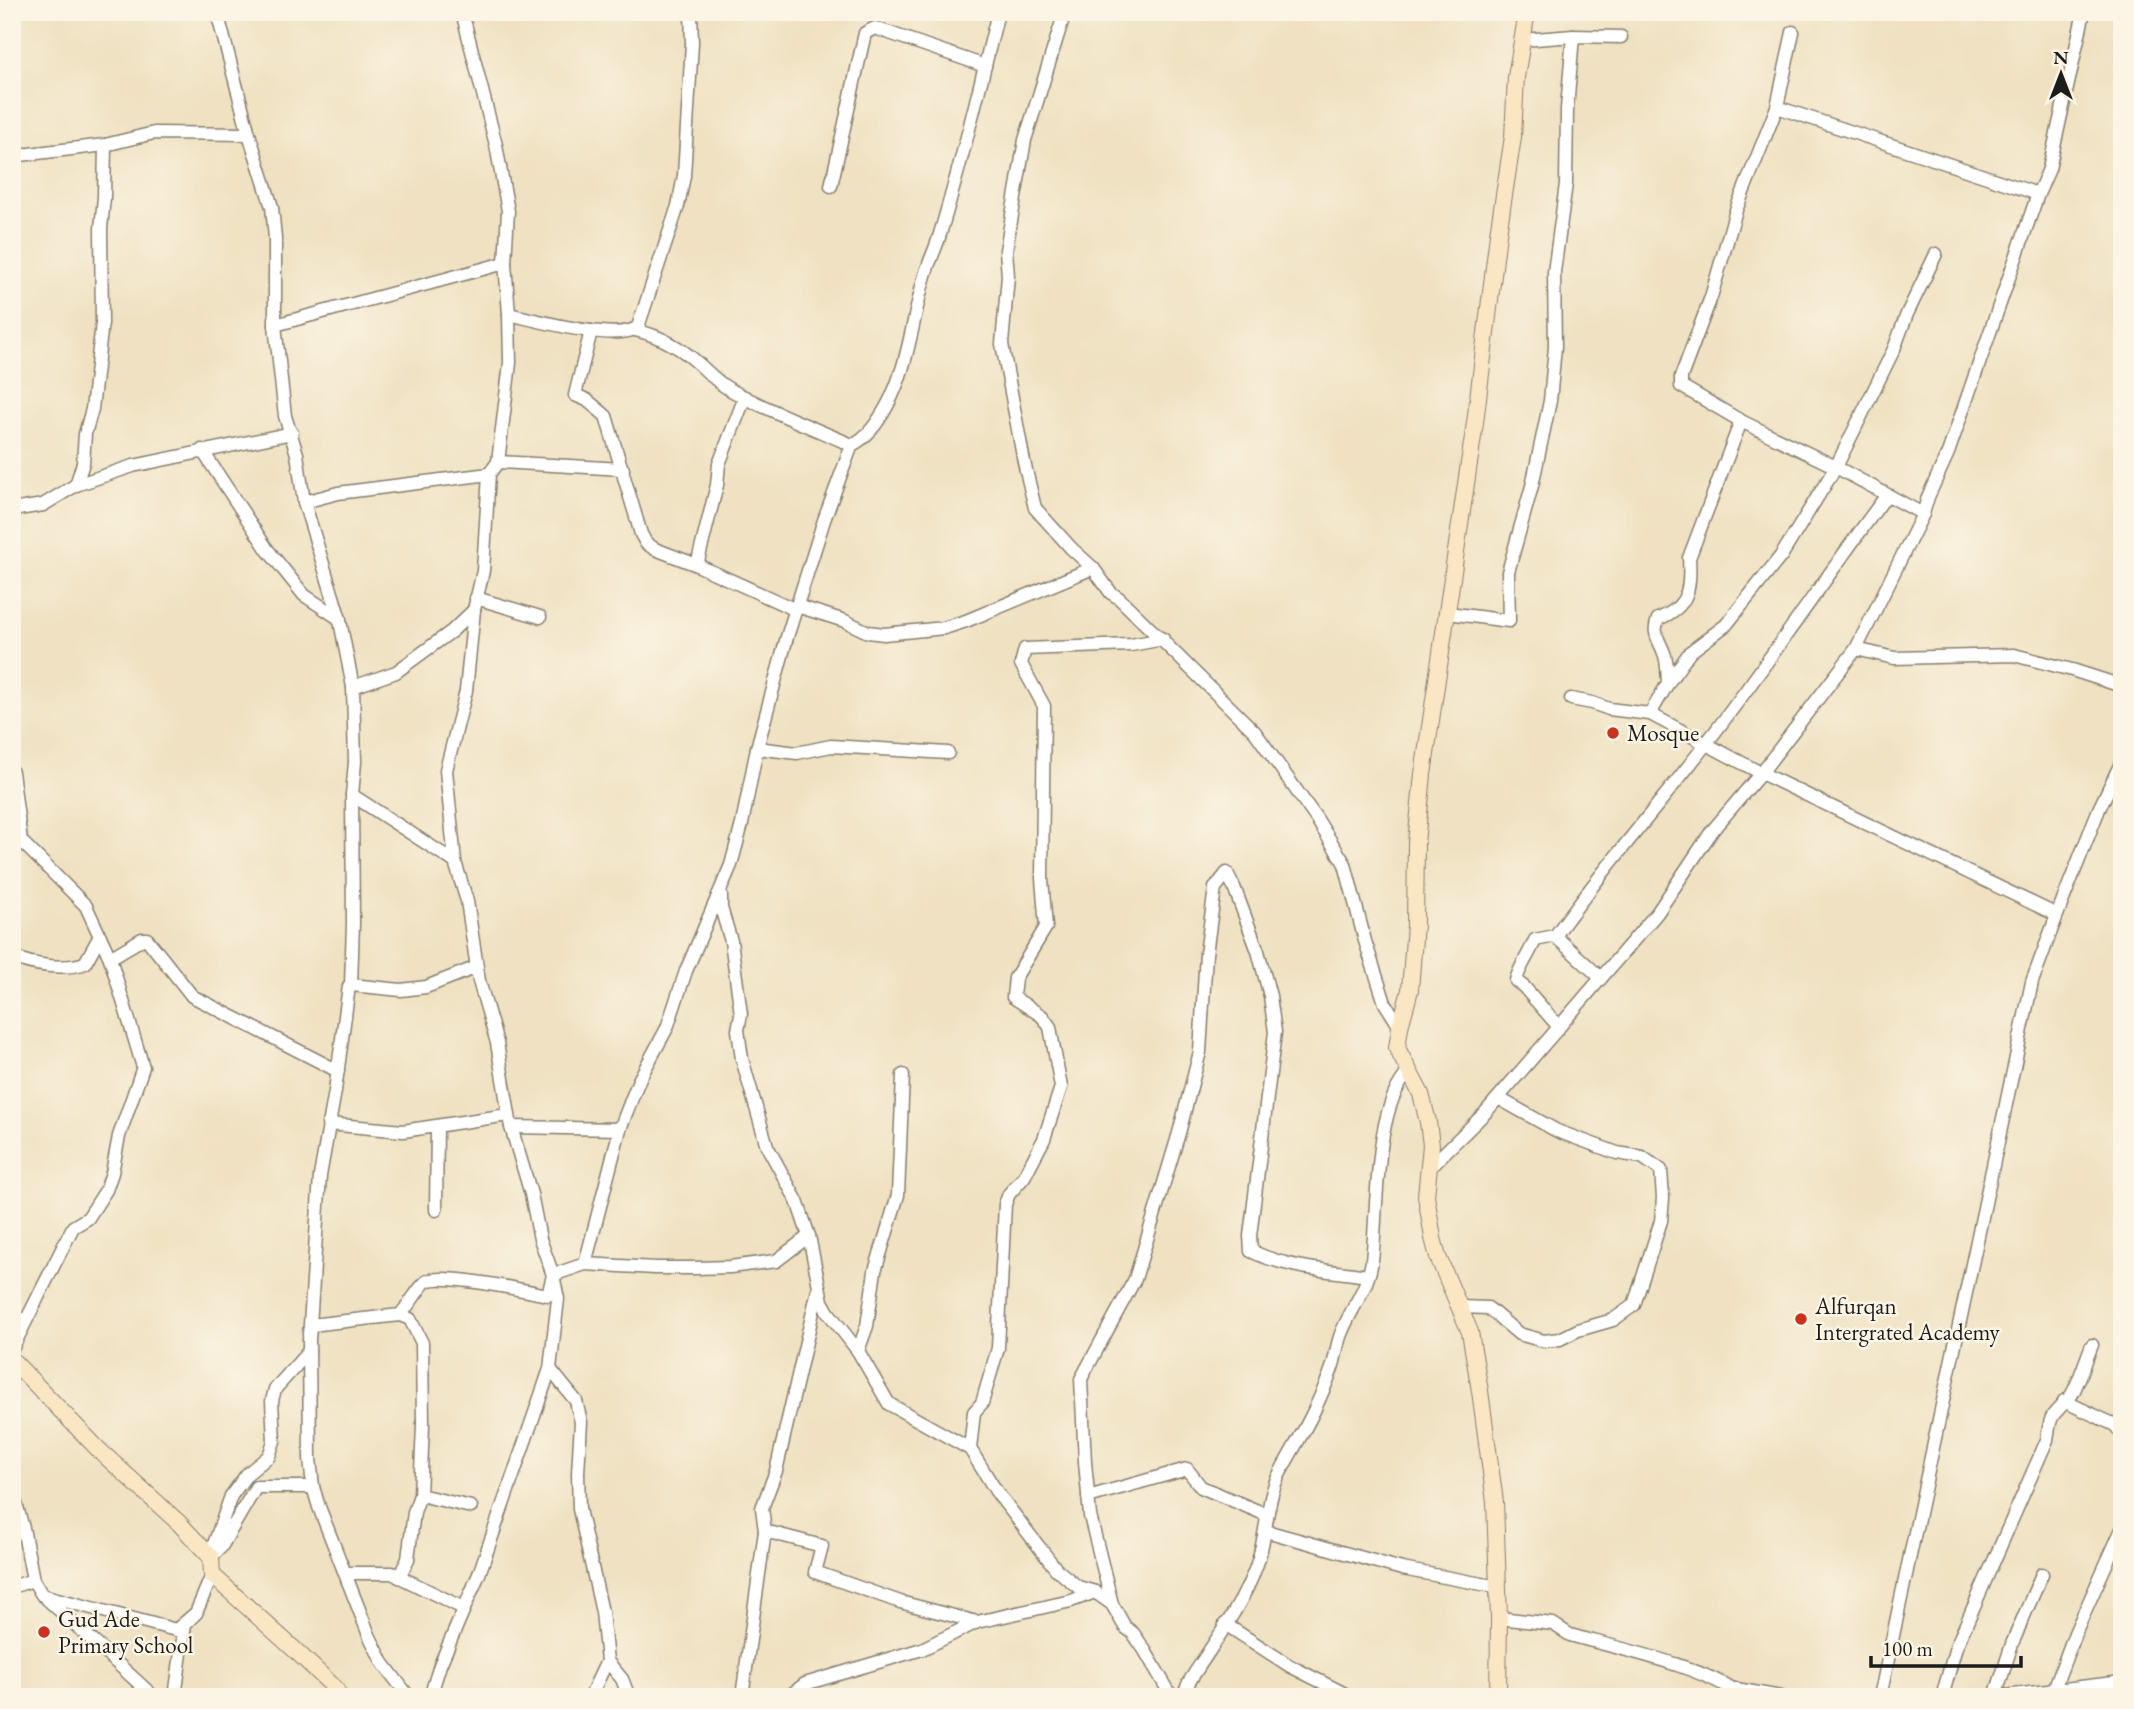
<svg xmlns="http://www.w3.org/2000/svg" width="2134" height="1709" font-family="'EB Garamond',serif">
<rect width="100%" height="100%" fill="#fcf5e5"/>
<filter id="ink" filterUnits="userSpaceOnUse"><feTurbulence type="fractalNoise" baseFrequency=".0143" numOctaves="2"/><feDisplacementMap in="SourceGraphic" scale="14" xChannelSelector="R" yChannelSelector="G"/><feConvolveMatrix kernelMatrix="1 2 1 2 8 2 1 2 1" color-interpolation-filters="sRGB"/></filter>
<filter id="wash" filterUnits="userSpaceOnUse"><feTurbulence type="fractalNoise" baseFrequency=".00686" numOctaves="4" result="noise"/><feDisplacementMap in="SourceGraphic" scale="28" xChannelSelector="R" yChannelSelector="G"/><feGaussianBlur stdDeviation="1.57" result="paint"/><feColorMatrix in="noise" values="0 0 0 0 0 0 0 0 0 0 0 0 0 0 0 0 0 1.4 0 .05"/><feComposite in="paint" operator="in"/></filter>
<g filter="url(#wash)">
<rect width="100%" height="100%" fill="#efe1c1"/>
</g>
<g filter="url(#ink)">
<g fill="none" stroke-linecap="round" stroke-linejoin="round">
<g stroke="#867e6e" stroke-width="15">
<g id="street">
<polyline points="217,12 249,134 272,207 275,238 275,325 285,416 297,454 304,502 339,616 353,687 355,762 352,795 353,923 351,985 349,986 335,1091 320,1176 309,1340 310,1458 313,1487 319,1507 369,1635 383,1663 409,1697"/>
<polyline points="1065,12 1025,140 1006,250 1008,276 1002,344 1024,462 1035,508 1071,548 1093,568 1111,593 1119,598 1255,732 1316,818 1345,864 1365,941 1385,1003 1400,1027"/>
<polyline points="1793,32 1777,107 1736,210 1711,297 1681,377 1681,386 1741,421 1836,467 1923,514"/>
<polyline points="1523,40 1573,36 1621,37"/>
<polyline points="1777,107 2038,194"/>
<polyline points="12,156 105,145 154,133 249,134"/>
<polyline points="831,186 865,33 875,28 985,66"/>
<path d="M509 314C536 320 617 343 638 327L678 206 684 176 692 43 691 12"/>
<polyline points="275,325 505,263"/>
<path d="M635 330C660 336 681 347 700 365 710 374 717 382 729 389 768 411 811 427 852 445"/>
<polyline points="591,331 575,395 587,400 606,416 641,534 646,543 655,549 697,565 796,610"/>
<polyline points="202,450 267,549 304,595 340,619"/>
<polyline points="498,462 623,469"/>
<polyline points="76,485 83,463 85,434 92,409 102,323 101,229 104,197 105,145"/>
<polyline points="304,502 338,493 489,474"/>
<polyline points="12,510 43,505 76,485 133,466 292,433"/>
<polyline points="697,565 717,485 719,464 745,397"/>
<polyline points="476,598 540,617"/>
<polyline points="797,606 845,621 868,632 884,634 944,628 966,621 1093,568"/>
<polyline points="1448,613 1509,621 1508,572 1532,486 1550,401 1555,347 1554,272 1566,184 1567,109 1573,36"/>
<polyline points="1856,649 1894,658 2014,655 2072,670 2122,686"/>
<path d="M1668 683C1667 673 1668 662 1664 653 1659 639 1652 634 1658 619 1689 607 1691 588 1689 558L1741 421"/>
<polyline points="353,687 396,672 452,631 474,610"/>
<polyline points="1571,699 1592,703 1609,709 1650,714 1761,773 2057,915 2032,982 1880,1697"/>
<polyline points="1650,714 1668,683 1690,652 1726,625 1781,556 1836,467 1894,349 1907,314 1936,254"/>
<polyline points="757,748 797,753 831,746 948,753"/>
<polyline points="12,772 21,841 86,906 110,958 143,1067 119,1136 112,1173 106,1190 88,1218 73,1227 12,1349"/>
<polyline points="352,795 455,862"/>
<polyline points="721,895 721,908 731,941 741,1014 738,1030 742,1059 767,1146 797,1201 809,1236 822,1301 828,1312 858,1351 889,1404 970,1449 996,1491 1056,1569 1078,1587 1095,1592 1112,1604 1125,1627 1133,1633 1144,1649 1172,1697"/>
<polyline points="2057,915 2099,809 2122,761"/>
<polyline points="1555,936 1601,978"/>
<path d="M12 956C31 966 66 970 85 963L100 936"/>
<polyline points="110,958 142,939 147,939 192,996 338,1071"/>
<polyline points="351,985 401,990 426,987 477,967"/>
<path d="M1559 1027 1524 987 1516 981C1517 971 1530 953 1535 940L1555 936C1602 870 1656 809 1705 745 1768 664 1825 578 1886 496"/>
<polyline points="328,1124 403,1131 508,1115"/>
<polyline points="511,1127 620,1129"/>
<polyline points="1429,1168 1485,1113 1657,913 1712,831 1761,773 1856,649 1923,514 1928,497 1948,453 2038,194 2049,169 2084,12"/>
<polyline points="436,1210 437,1127"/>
<path d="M585 1264 620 1129 639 1080 667 1028 686 971 731 865 742 824 757 748 787 637 824 520 852 445C868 437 878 422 887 406 908 368 912 321 924 279 928 263 936 249 940 234 962 161 980 87 998 12"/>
<polyline points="1460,1307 1488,1308 1519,1334 1544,1341 1560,1339 1578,1330 1613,1320 1634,1305 1651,1252 1661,1221 1663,1198 1661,1170 1642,1157 1617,1153 1557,1131 1498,1098"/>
<path d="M309 1334 310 1327 319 1324 400 1315C408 1307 422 1283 427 1281 443 1273 527 1291 548 1295L553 1275 585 1264 655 1268H695L730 1267 776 1261 809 1236"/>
<polyline points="858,1351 867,1326 875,1271 898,1195 903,1075"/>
<polyline points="550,1369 576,1401 581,1422 578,1473 579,1509 602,1612 607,1661 590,1697"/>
<polyline points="2064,1401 2115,1425 2122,1434"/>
<polyline points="970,1449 974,1412 982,1403 998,1348 1005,1204 1009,1194 1024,1177 1044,1139 1061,1087 1050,1027 1042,1016 1013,997 1015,978 1046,927 1042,879 1044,706 1021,664 1025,649 1131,645 1163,639"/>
<polyline points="12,1490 23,1528 33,1580"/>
<polyline points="420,1495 471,1507"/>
<polyline points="1088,1497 1187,1469 1201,1487 1267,1515"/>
<polyline points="765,1531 822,1546 815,1572 900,1602 977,1622"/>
<polyline points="1266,1531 1402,1569 1498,1587"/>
<polyline points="207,1553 213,1547 231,1496 247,1474 269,1456 274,1441 272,1401 275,1389 309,1351"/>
<polyline points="213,1555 221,1547 256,1487 313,1487"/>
<polyline points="399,1577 408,1559 414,1512 420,1495 423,1425 422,1343 410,1319 400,1315"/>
<polyline points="348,1582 347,1573 392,1573 463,1608"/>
<polyline points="12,1587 33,1580 42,1595 176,1630 196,1613"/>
<polyline points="46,1598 154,1697"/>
<path d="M1112 1604 1090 1516 1085 1462 1081 1379 1135 1279 1179 1133 1200 1052 1206 954 1215 888 1227 873 1234 887 1258 951 1270 996 1275 1032 1250 1236 1251 1251C1288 1269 1328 1270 1368 1276"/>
<path d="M1499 1618 1553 1624 1570 1635C1617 1648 1707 1667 1743 1697"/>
<polyline points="1225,1624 1290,1666 1351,1697"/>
<polyline points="607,1661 622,1679 629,1697"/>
<polyline points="1736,1689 1781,1697"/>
<polyline points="2053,1692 2075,1633 2122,1529"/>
<polyline points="175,1697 185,1624 196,1613 212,1575"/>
<polyline points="430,1697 440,1665 479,1574 550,1369 558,1299 553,1275 540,1239 531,1194 511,1127 497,1043 479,981 467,901 455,862 446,770 466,691 474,610 483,571 489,474 498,462 510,363 509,314 505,263 508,211 496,145 462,12"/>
<polyline points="742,1697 765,1531 762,1508 776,1471 818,1290"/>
<polyline points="788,1697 805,1684 922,1649 977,1622 1071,1601 1095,1592"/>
<path d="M1183 1697 1189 1682C1212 1645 1241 1608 1256 1567 1267 1538 1265 1507 1277 1479 1289 1454 1306 1430 1317 1404 1323 1391 1329 1378 1333 1365 1336 1355 1337 1344 1341 1334 1350 1310 1369 1287 1372 1260 1378 1212 1373 1105 1410 1071"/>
<path d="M1942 1697 1956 1647 2047 1440C2051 1411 2052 1417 2070 1397 2077 1389 2087 1356 2092 1345"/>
<polyline points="1995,1697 2012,1644 2042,1574"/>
<polyline points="1997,1697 2122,1682"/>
</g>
</g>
<g stroke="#867e6e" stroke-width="18">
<g id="secondary">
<polyline points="12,1360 100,1451 179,1523 207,1553 211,1557 212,1575 295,1650 335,1688 340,1697"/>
<polyline points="1498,1697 1499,1618 1495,1502 1480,1391 1470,1332 1438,1257 1433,1238 1426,1196 1431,1145 1428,1122 1421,1094 1397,1048 1400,1027 1410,990 1415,925 1416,843 1423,774 1475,423 1498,234 1513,137 1516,77 1527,12"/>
</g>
</g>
<use href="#street" stroke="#fff" stroke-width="12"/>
<use href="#secondary" stroke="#fbe6c4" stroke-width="16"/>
</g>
</g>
<g fill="#c8321e" stroke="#fcf5e5" stroke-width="2.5">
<circle cx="1613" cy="733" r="7"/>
<circle cx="1801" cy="1319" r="7"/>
<circle cx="44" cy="1632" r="7"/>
</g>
<g text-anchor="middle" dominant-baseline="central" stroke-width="5" stroke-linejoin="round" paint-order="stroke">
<g font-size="23" fill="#1c1c1c" stroke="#fcf5e5" text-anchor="start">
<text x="1627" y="733">Mosque</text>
<text x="1815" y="1306">Alfurqan<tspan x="1815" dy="26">Intergrated Academy</tspan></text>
<text x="58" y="1619">Gud Ade<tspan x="58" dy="26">Primary School</tspan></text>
</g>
</g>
<rect width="2134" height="1709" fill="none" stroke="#fcf5e5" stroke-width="42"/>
<g transform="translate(2061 74)" stroke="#fcf5e5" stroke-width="5" paint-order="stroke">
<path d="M0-5L12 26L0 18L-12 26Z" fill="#1c1c1c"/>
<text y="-10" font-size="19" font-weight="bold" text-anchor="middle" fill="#1c1c1c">N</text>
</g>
<path d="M1871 1656v10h150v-10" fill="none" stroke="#1c1c1c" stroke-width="3.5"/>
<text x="1882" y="1656" font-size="21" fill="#1c1c1c" stroke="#fcf5e5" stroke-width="5" paint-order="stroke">100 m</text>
</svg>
